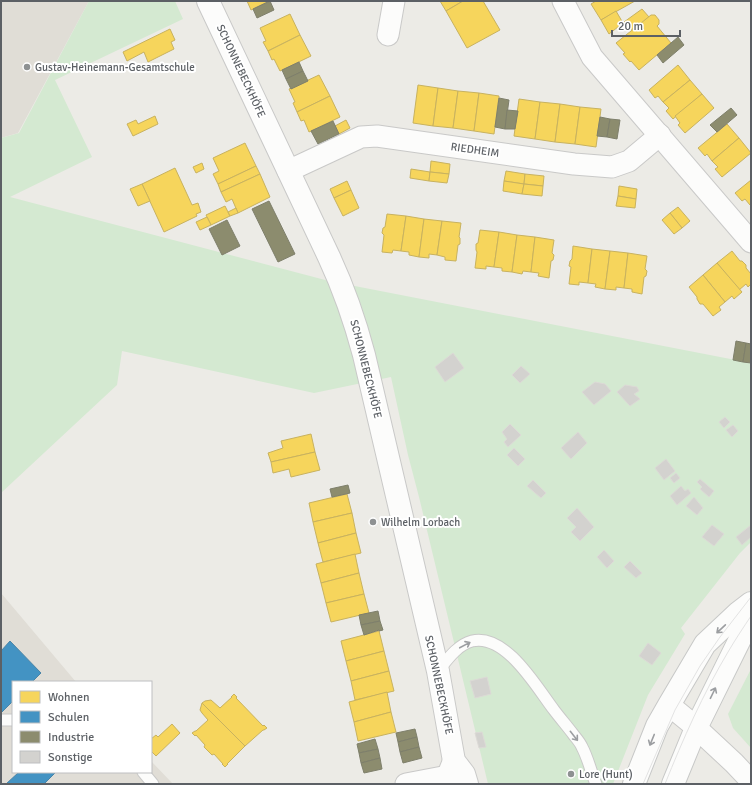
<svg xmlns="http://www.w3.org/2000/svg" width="752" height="785" font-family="Signika,sans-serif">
<rect width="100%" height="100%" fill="#ecebe6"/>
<g fill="#e0ddd6">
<polygon points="1,1 89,1 18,133 1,138"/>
<polygon points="1,593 76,682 13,682 13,772 151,772 151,761 173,784 1,784"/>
</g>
<g fill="#d4e9d1">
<polygon points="89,1 175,1 183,19 55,80 92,157 10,197 329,281 751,363 751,542 740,553 681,628 685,634 648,695 613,784 488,784 419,497 408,455 391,377 314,393 122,351 117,385 1,493 1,138 19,133"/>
<polygon points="751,669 751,748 733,728 728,714"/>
</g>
<g fill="#f6d55c" stroke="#c8b25f">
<polygon points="247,1 269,1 251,10"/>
<polygon points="440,1 463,1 446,11"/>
<polygon points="463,1 483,1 500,30 467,48 446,11"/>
<polygon points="596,1 635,1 601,20 591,4"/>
<polygon points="642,9 649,17 636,28 635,27 631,30 624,22"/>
<polygon points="616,11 623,23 609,34 601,20"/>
<polygon points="290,14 300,35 268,51 263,42 266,41 260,28"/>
<polygon points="651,15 655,15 659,20 659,24 657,26 671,43 639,70 631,61 630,62 623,54 625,53 616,43"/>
<polygon points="170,29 175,40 171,42 174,49 148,62 144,52 127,61 123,52"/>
<polygon points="300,35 311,56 280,71 274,59 272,60 268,51"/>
<polygon points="678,65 690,80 663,102 658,96 655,98 649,90"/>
<polygon points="319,75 330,96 297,112 293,103 295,102 289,89"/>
<polygon points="690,80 702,94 673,119 666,111 669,108 663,102"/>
<polygon points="418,85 438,88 433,126 413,123"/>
<polygon points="438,88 458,91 453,128 433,126"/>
<polygon points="458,91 479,93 474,131 453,128"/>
<polygon points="479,93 499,96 494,134 474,131"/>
<polygon points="702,94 714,108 685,133 678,125 680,123 675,116"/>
<polygon points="330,96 340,117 309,132 304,120 301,121 297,112"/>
<polygon points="519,99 540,102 535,139 514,136"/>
<polygon points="540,102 560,104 555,142 535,139"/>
<polygon points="560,104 580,107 575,144 555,142"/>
<polygon points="580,107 601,109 596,147 575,144"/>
<polygon points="155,116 158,124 133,136 127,124 136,120 138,124"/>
<polygon points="346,120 350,128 339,134 335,126"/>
<polygon points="727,124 739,138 712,161 707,154 705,156 698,148"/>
<polygon points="739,138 751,153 722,177 715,169 718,167 712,161"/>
<polygon points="245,143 256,166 218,184 213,174 219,171 213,158"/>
<polygon points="431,161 450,164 449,174 430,172"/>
<polygon points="202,163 204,169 196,173 193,167"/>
<polygon points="256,166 260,174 221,192 218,184"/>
<polygon points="175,168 192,205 198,203 201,212 196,214 197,216 164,232 142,184"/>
<polygon points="411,169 430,172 429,181 410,178"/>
<polygon points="506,171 525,174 524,184 504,181"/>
<polygon points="430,172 449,174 447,183 429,181"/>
<polygon points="260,174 270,197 238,213 232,199 226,202 221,192"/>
<polygon points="525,174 544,176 543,186 524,184"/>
<polygon points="751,180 751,205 750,205 745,199 742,201 735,193"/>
<polygon points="347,181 351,190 334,198 330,189"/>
<polygon points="504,181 524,184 522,194 503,191"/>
<polygon points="142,184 150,201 138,206 130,189"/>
<polygon points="524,184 543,186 542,196 522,194"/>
<polygon points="619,186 637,189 636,199 618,196"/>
<polygon points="351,190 359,208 343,216 334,198"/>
<polygon points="618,196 636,199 635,208 616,206"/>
<polygon points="225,206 230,216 211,225 206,215"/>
<polygon points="678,207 690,221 682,228 670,213"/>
<polygon points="236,208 238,213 230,216 228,212"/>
<polygon points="670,213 682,228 674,234 662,220"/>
<polygon points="387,214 406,216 401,251 393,250 392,253 382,252 384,235 382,233 383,228 385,227"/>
<polygon points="406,216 424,219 419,257 409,255 409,252 401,251"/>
<polygon points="207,217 211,225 200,230 196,222"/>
<polygon points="424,219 442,221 437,255 429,254 429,258 419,257"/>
<polygon points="442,221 461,223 459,237 460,238 460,244 458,245 456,261 445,260 445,257 437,255"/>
<polygon points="480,230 499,232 494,267 486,266 486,269 475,268 477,252 476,250 476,244 478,243"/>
<polygon points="499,232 517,235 512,272 502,271 502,268 494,267"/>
<polygon points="517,235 535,237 531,272 523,271 522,274 512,272"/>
<polygon points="535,237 554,240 552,253 554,255 553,260 551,261 549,278 538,276 539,273 531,272"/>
<polygon points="573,246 592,249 588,283 579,282 579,285 569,284 571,267 569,266 570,261 572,259"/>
<polygon points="592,249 610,251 605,289 595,287 596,284 588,283"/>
<polygon points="610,251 628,253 624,288 616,287 616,290 605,289"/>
<polygon points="732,251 740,261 742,261 746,265 746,268 751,274 751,284 748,287 746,284 739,290 717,263"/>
<polygon points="628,253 647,256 645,269 647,271 646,276 644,277 642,294 632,292 632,289 624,288"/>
<polygon points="717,263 742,292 734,299 732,296 725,302 703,275"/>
<polygon points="703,275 725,302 719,307 721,310 713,316 703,304 700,304 697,299 697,297 689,287"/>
<polygon points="311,434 315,452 271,462 268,453 283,448 281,441"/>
<polygon points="315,452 320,470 291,477 289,469 273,473 271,462"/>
<polygon points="347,494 352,513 313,522 309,503"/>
<polygon points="352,513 356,533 318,543 313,522"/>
<polygon points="356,533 361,553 323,562 318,543"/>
<polygon points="355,554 359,573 321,583 316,564"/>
<polygon points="359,573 364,594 326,603 321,583"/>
<polygon points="364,594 369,613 331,622 326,603"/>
<polygon points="379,631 384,651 346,661 341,641"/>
<polygon points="384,651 389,671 351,681 346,661"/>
<polygon points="389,671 394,691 355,700 351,681"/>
<polygon points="387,692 391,712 354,722 349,702"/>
<polygon points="234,694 237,697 236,698 263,726 264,725 267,728 264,730 263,730 245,746 202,703 205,701 211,700 220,708 232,697 231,697"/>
<polygon points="202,703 245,746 227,764 228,764 225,767 222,764 223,764 214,754 212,755 204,747 205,745 196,735 195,736 192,733 195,731 196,731 208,720 202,713 200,710"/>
<polygon points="391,712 396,732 358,741 354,722"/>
<polygon points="172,724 180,733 156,756 151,751 151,739 156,735 158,737"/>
</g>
<g fill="#4393c3" stroke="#4a84a7">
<polygon points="10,641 41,673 32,682 13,682 13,701 1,713 1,651"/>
<polygon points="19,772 56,772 44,784 6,784"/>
</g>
<g fill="#8c8c6e" stroke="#7e7f6b">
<polygon points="270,1 274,10 257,18 253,9"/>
<polygon points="678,37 684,45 663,63 657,55"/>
<polygon points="299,62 303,71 286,79 282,70"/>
<polygon points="303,71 308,81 291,89 286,79"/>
<polygon points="499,98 509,100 505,129 495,127"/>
<polygon points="731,108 737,115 717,132 710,125"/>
<polygon points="507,110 518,111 515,129 505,129"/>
<polygon points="600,117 610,119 607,137 597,136"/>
<polygon points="610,119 620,120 617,139 607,137"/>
<polygon points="333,121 339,134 318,144 311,131"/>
<polygon points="269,201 295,254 278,262 252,209"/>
<polygon points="227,220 240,246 222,255 209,229"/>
<polygon points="736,341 746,343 743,362 733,360"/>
<polygon points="746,343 751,344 751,363 743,362"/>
<polygon points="348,485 350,493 332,497 330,489"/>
<polygon points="378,611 380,621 361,625 359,615"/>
<polygon points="380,621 383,630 379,631 379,630 364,635 361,625"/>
<polygon points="415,729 417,737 398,742 396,733"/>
<polygon points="417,737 419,747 400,752 398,742"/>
<polygon points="375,739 378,749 359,753 357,744"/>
<polygon points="419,747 422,758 403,763 400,752"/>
<polygon points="378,749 380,758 361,763 359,753"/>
<polygon points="380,758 382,769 364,773 361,763"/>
</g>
<g fill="#d3d2cf" stroke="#dcdad6">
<polygon points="453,353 464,368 445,382 435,367"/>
<polygon points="521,366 530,374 520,383 512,375"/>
<polygon points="595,382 605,384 611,391 594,405 582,392"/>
<polygon points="625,385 637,387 639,391 634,394 640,399 630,406 617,392"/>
<polygon points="725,417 730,422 724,428 719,422"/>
<polygon points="510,424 521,435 508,447 504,442 507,439 502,432"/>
<polygon points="733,425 738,431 732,437 726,430"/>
<polygon points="578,432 587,443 571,459 561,448"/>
<polygon points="514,448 525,459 518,466 507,455"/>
<polygon points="666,459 675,471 664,480 655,468"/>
<polygon points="676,473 680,478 674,483 670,478"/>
<polygon points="700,479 714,491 709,497 700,489 702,487 697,482"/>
<polygon points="533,480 546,493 541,498 527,486"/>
<polygon points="681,486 685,491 688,489 691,493 677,505 670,496"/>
<polygon points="694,497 703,508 697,515 686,506"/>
<polygon points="577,508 594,527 580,541 571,532 576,527 567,518"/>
<polygon points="712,525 724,534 714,546 702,537"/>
<polygon points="751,525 751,537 742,545 736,537"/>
<polygon points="604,550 614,561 607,568 597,557"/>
<polygon points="630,561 642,573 636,578 624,567"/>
<polygon points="648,643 661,653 652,665 639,656"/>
<polygon points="487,677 491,694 475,698 470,681"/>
<polygon points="482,732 486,747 479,748 475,733"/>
</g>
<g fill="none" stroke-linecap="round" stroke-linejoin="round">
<g stroke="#c9c9c8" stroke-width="13">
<g id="service">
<path d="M438 671C447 660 457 645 472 641 506 633 537 688 554 710 560 718 567 726 573 734 576 738 580 742 582 747 588 758 591 772 596 784"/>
<polyline points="1,720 13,720"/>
<polyline points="143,772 153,784"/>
</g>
</g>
<g stroke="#c9c9c8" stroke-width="23">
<g id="minor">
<polyline points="563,1 592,57 751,242"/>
<polyline points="388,35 394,1"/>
<polyline points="288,171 361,137 377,136 574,164 612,167 629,161 660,135"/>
<polyline points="669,705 691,723 734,763 751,781"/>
<polyline points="406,784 448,776"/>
</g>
</g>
<g stroke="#c9c9c8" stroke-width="24">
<g id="tertiary">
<path d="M208 1 329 257C344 289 355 321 364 355L438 671 454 761 464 774 467 784"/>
<polyline points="450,784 448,776 454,761"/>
</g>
</g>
<g stroke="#c7c8c7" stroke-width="24">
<g id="secondary">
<polyline points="634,784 657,726 669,705 705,644 738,613 751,603"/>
<polyline points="673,784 696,728 751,617"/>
</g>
</g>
<use href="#service" stroke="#fcfcfb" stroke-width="11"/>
<use href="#minor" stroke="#fcfcfb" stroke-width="21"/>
<use href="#tertiary" stroke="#fcfcfb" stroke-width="22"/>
<use href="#secondary" stroke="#fcfcfb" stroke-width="22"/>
<g stroke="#e3e3e3" stroke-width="1">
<polyline points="643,784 675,710 700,666 720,637 751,597"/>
<path d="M665 784C683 739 703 694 728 652 735 640 743 628 751 616"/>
</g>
</g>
<defs><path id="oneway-shaft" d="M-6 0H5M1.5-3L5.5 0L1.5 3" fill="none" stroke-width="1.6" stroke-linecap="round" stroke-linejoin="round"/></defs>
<g stroke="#9c9ea1">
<use href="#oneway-shaft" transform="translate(721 629) rotate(137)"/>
<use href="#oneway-shaft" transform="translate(465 645) rotate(-28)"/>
<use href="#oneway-shaft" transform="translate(713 693) rotate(-64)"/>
<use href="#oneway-shaft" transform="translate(574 736) rotate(52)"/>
<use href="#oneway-shaft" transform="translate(652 740) rotate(112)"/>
</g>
<g fill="#8e9192" stroke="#fff" stroke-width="1.5">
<circle cx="27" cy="67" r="4"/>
<circle cx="373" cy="522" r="4"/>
<circle cx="571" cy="774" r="4"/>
</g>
<g text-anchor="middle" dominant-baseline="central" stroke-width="4" stroke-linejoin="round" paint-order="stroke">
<g font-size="11" fill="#5c6065" stroke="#fff" text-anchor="start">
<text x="35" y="67">Gustav-Heinemann-Gesamtschule</text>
<text x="381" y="522">Wilhelm Lorbach</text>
<text x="579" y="774">Lore (Hunt)</text>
</g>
<g font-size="11" fill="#5c6065" stroke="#fff">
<text transform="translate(241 71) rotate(65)">SCHONNEBECKHÖFE</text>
<text transform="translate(475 150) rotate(8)">RIEDHEIM</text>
<text transform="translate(366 369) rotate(76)">SCHONNEBECKHÖFE</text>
<text transform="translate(439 685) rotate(78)">SCHONNEBECKHÖFE</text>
</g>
</g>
<rect width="752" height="785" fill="none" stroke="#5c6065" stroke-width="4"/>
<rect x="12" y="681" width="140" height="92" fill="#ffffff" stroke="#bebfc1"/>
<rect x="20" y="691" width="20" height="12" fill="#f6d55c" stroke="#bebfc1"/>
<text x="48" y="701" font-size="12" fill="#5c6065">Wohnen</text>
<rect x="20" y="711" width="20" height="12" fill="#4393c3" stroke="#bebfc1"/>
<text x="48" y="721" font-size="12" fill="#5c6065">Schulen</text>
<rect x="20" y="731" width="20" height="12" fill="#8c8c6e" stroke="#bebfc1"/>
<text x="48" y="741" font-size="12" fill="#5c6065">Industrie</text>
<rect x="20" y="751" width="20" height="12" fill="#d3d2cf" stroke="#bebfc1"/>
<text x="48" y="761" font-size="12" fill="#5c6065">Sonstige</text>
<path d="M612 30v6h68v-6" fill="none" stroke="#5c6065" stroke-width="2"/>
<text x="618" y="30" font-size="12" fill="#5c6065" stroke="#ffffff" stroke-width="3" paint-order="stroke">20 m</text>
</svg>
